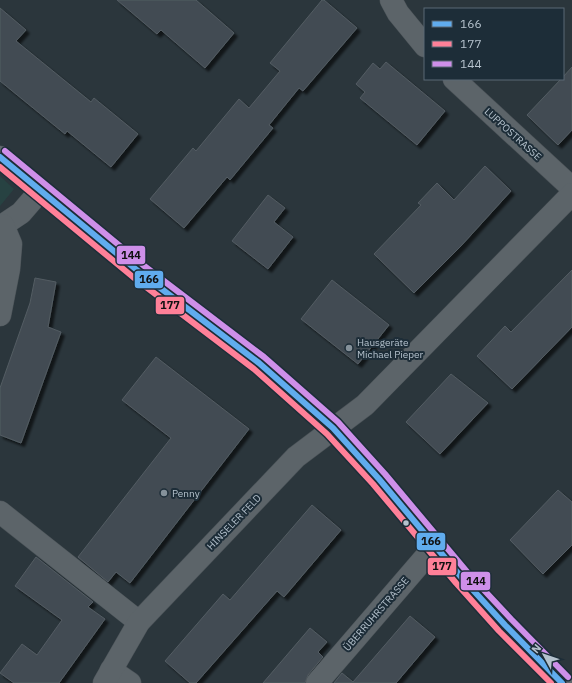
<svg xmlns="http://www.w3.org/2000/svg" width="572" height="683" font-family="'IBM Plex Sans',sans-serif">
<defs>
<filter id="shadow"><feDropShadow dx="3.5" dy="3.5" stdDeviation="1" flood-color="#0009"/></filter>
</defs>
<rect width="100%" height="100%" fill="#2b363c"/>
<polygon fill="#274242" points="0,176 14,189 0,206"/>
<g fill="#434c52" stroke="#535c63" filter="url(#shadow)">
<polygon points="117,0 196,0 234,33 205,68 161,30 157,34"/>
<polygon points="322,0 324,0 357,28 303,91 299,88 269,125 273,128 230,180 227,177 184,228 150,199 193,148 196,151 239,99 249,108 280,71 270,63"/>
<polygon points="0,8 26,30 16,41 91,102 94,98 138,134 111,167 67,131 65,134 0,81"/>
<polygon points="386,62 445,111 417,145 360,98 365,92 356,84 373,63 380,69"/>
<polygon points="572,67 572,130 558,145 527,115 561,79 563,79 563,77"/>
<polygon points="485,166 511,191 461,246 414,293 374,254 421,205 418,203 437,183 454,200"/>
<polygon points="268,195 285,208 274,222 293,237 268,269 232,241"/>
<polygon points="572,270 572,327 512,389 477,356 505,326 511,332"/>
<polygon points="35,278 56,282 48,327 61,332 21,443 0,435 0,388 30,303"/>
<polygon points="332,280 389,325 358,364 301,319"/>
<polygon points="156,357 249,429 130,583 116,572 108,582 78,557 171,438 122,400"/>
<polygon points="451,374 488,403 440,454 406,422"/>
<polygon points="558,490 572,502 572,545 543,574 510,540"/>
<polygon points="312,505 341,530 284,597 277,591 196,683 190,683 165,661 223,594 230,600"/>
<polygon points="36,557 93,602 88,607 105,619 59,683 14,683 0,673 22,644 37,655 62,620 15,586"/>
<polygon points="410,616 435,637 396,683 334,683 342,673 353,682"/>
<polygon points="310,628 327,642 318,652 323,657 308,675 305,683 263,683"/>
</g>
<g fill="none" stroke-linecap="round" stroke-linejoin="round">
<g stroke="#495156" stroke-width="23">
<g id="street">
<polyline points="391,0 398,13 425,46"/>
<polyline points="454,79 572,188"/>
<polyline points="0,227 21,213 40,191"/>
<polyline points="0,315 9,269 11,244 3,225"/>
<polyline points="0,512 139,622"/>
<polyline points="111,670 130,683"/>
<polyline points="104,683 139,622 296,457 365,405 572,194"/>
<polyline points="317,683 435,546"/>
</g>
</g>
<g stroke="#495156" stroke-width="23">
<polyline id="secondary" points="0,157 138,271 259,363 333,428 379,479 462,578 505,625 562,683"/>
</g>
<use href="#street" stroke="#5c6469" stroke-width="22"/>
<use href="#secondary" stroke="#60686e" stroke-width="22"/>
<g stroke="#1d2d38" stroke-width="9">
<polyline id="bus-1" points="0,157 138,271 259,363 333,428 379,479 462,578 505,625 562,683"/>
</g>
<g stroke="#1d2d38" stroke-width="9">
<polyline id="bus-2" points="0,167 133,277 254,369 327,434 373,484 456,583 499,631 551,683"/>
</g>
<g stroke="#1d2d38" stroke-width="9">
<polyline id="bus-3" points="5,151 143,265 264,357 338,422 385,474 468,573 511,619 568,677"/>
</g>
<use href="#bus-1" stroke="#60acee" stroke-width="6"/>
<use href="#bus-2" stroke="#ff8098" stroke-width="6"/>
<use href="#bus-3" stroke="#ce8fe9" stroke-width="6"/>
</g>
<g fill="#85919a" stroke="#1d2d38" stroke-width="1.5">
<circle cx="349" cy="348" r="4"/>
<circle cx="164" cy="493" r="4"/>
</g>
<circle fill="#b5c2cd" stroke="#1d2d38" stroke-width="1.5" cx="406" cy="523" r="3.5"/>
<g text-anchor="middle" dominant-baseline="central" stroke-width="4" stroke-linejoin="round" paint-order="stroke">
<g font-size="10" fill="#b5c2cd" stroke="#1d2d38">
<text transform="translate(513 134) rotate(42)">LUPPOSTRASSE</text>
<text transform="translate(234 522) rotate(-46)">HINSELER FELD</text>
<text transform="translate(376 614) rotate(-49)">ÜBERRUHRSTRASSE</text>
</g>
<g font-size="10" fill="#b5c2cd" stroke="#1d2d38" text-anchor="start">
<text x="357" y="342">Hausgeräte<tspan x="357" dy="12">Michael Pieper</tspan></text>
<text x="172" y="493">Penny</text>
</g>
</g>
<g stroke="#1d2d38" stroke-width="1.5">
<rect x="116" y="245" width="30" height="20" rx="4" fill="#ce8fe9"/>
<rect x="134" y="270" width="30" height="19" rx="4" fill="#60acee"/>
<rect x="155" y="296" width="30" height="19" rx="4" fill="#ff8098"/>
<rect x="416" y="532" width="30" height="19" rx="4" fill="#60acee"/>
<rect x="427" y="557" width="30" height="19" rx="4" fill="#ff8098"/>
<rect x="460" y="571" width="31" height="20" rx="4" fill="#ce8fe9"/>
</g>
<g font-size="11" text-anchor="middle" font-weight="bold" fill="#111">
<text x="131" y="259">144</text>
<text x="149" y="283">166</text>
<text x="170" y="309">177</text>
<text x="431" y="545">166</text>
<text x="442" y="570">177</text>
<text x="476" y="585">144</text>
</g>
<rect x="424" y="8" width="140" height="72" fill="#1d2d38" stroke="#5a6974"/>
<rect x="432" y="21" width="20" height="6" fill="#60acee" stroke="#5a6974"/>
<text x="460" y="28" font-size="12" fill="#b5c2cd">166</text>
<rect x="432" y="41" width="20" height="6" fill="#ff8098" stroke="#5a6974"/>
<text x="460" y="48" font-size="12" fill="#b5c2cd">177</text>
<rect x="432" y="61" width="20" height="6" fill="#ce8fe9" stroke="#5a6974"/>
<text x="460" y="68" font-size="12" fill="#b5c2cd">144</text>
<g transform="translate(544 655) rotate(310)" stroke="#1d2d38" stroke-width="3" paint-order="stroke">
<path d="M0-3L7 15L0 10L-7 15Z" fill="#b5c2cd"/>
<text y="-6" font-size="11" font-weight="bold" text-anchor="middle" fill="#b5c2cd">N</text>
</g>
</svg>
